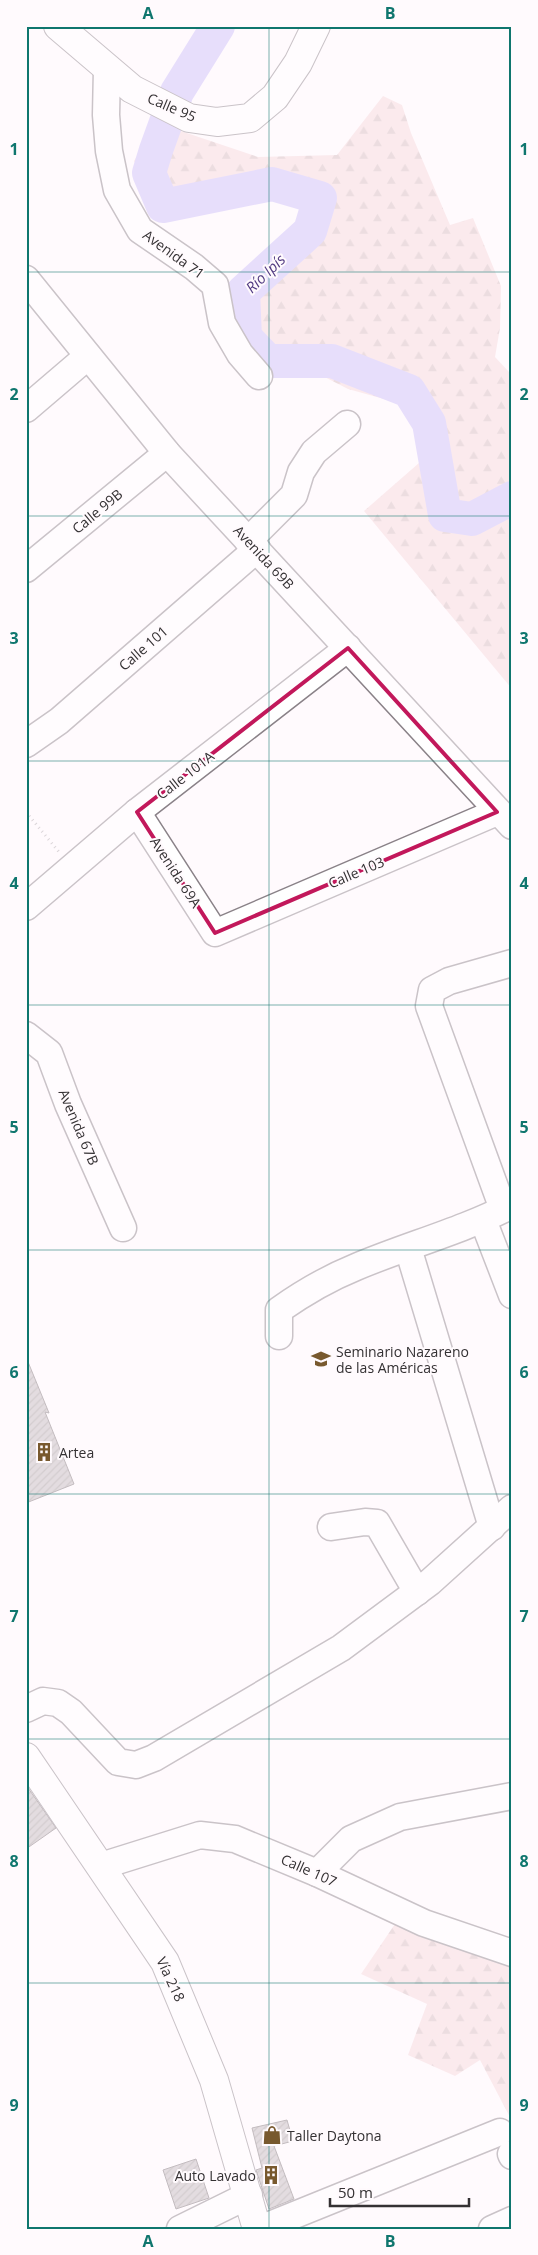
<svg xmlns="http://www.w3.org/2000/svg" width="538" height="2255" font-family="'Open Sans',sans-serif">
<defs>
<pattern id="forest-firs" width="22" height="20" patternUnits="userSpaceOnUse" patternTransform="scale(1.25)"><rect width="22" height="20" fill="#f6d8da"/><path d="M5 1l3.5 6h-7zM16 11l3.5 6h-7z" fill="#d4babc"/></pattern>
<pattern id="building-hatch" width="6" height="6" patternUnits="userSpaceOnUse" patternTransform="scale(1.25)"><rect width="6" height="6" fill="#c2b9bc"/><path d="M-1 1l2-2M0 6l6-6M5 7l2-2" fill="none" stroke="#9e9799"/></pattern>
</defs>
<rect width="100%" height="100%" fill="#fffafd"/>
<g fill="url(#forest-firs)">
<polygon points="383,96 402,105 411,133 450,225 473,218 501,286 500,328 495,357 512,375 512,689 364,511 427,456 402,404 348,389 276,352 256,335 250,297 315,241 325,197 286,178 189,194 148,192 134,161 157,123 258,157 337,155"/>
<polygon points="395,1924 512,1962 512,2121 480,2060 455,2076 408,2055 427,2004 361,1974"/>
</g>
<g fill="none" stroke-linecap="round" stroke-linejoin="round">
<polyline stroke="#cbbdf9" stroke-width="34" points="218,26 177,92 156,150 149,173 163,206 272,184 320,198 310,231 243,292 245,337 268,361 332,361 409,391 429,423 445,515 472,519 512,498"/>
</g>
<g fill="url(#building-hatch)" stroke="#7b7275">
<polygon points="26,1357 49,1413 45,1412 74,1484 26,1503"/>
<polygon points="26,1785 56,1828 26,1849"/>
<polygon points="287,2120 293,2141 274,2146 294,2199 269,2209 256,2170 262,2168 252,2128"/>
<polygon points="196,2159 209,2198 176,2209 163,2170"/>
</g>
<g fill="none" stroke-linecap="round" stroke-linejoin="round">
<g stroke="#8a8288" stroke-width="29">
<g id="minor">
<polyline points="107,69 106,115 109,151 117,190 140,230 194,267 215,285 222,323 240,354 259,376"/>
<polyline points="26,279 167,453 512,826"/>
<polyline points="26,409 88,356"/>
<polyline points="248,541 294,495 301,472 314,452 347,424"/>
<polyline points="26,569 167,453"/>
<polyline points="26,744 59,721 257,549"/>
<polyline points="137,812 215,933 497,812"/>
<polyline points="26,907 137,812 348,648"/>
<polyline points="26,1035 49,1053 68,1104 123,1228"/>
<polyline points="503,1209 429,1006 432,990 449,981 512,963"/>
<polyline points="483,1220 512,1295"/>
<polyline points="408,1248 492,1527"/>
<path d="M279 1336V1310C303 1293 329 1278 356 1267 408 1245 462 1231 512 1205"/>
<polyline points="331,1527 365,1522 377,1523 417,1592"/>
<polyline points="26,1709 43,1701 58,1703 71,1712 118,1762 136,1765 154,1758 341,1648 430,1582 512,1508"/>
<polyline points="101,1866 200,1835 235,1839 317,1873 424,1923 512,1953"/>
<polyline points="317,1873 351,1839 400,1817 512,1796"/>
<polyline points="511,2154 512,2156"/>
<polyline points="180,2229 249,2195"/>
<polyline points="260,2229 500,2132"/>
<polyline points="492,2229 512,2220"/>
</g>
</g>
<g stroke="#8a8288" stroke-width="30">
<g id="major">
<polyline points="58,26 132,89 189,118 217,122 250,118 275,97 298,63 316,26"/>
<polyline points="26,1757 165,1962 214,2080 257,2229"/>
</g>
</g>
<polyline stroke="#afabad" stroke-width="3" stroke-dasharray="1 4" stroke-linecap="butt" points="26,812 59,852"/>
<use href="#minor" stroke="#fff" stroke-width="26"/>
<use href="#major" stroke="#fff" stroke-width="28"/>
</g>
<path d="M0 0H538V2255H0ZM348 648 497 812 215 933 137 812Z" fill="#fffafd" fill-opacity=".55" fill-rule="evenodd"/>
<path fill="none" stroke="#c2185b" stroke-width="4" stroke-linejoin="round" d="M348 648 497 812 215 933 137 812Z"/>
<path fill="none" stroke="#0f766e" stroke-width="1" stroke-opacity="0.55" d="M269 26V2229M26 272H512M26 516H512M26 761H512M26 1005H512M26 1250H512M26 1494H512M26 1739H512M26 1983H512"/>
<defs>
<g id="university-bare" transform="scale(1.5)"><path d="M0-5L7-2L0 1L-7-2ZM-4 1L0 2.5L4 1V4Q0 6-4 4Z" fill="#78592e" stroke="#fffafd" stroke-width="2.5" paint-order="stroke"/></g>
<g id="building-bare" transform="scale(1.5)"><path d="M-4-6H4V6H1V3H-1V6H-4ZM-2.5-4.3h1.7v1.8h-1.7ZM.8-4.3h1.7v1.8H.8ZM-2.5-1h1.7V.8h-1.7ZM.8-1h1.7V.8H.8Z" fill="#78592e" stroke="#fffafd" stroke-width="2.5" paint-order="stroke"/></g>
<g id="shop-bare" transform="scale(1.5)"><path d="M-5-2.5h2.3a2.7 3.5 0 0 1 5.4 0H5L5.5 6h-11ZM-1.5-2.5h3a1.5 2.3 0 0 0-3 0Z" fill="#78592e" stroke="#fffafd" stroke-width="2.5" paint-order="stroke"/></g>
</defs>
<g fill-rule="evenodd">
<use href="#university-bare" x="321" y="1359"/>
<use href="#building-bare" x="44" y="1452"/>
<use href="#shop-bare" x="272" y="2135"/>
<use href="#building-bare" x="271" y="2175"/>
</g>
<g text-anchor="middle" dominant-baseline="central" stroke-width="4" stroke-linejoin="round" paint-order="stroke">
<g font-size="14" fill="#343133" stroke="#fffafd">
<text transform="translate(172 107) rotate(23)">Calle 95</text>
<text transform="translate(174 254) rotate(36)">Avenida 71</text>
<text transform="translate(97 511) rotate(-40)">Calle 99B</text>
<text transform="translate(264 557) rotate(47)">Avenida 69B</text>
<text transform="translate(143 648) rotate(-41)">Calle 101</text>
<text transform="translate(185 775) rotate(-38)">Calle 101A</text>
<text transform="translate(176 872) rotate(57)">Avenida 69A</text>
<text transform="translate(356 872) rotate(-23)">Calle 103</text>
<text transform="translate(79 1127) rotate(67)">Avenida 67B</text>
<text transform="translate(309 1870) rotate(24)">Calle 107</text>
<text transform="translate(171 1979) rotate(65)">Vía 218</text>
</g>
<g font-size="14" fill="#343133" stroke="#fffafd" text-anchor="start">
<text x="336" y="1351">Seminario Nazareno<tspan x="336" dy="16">de las Américas</tspan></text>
<text x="59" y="1452">Artea</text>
<text x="287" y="2135">Taller Daytona</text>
<text x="256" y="2175" text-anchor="end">Auto Lavado</text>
</g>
<g font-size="15" font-style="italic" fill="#523b82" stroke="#fffafd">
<text transform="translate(265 273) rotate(-44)">Río Ipís</text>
</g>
</g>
<rect width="538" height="2255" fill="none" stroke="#fffafd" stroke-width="55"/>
<path d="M330 2198v8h139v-8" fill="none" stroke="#343133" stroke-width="2.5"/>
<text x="338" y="2198" font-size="15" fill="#343133" stroke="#fffafd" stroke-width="4" paint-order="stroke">50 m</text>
<rect x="28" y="28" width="482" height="2200" fill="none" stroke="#0f766e" stroke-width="2"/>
<g font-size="16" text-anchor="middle" font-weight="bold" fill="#0f766e">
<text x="148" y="19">A</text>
<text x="390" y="19">B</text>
<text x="14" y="155">1</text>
<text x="524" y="155">1</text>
<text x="14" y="400">2</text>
<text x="524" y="400">2</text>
<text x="14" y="644">3</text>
<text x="524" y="644">3</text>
<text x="14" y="889">4</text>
<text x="524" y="889">4</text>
<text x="14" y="1133">5</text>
<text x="524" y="1133">5</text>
<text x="14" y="1378">6</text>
<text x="524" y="1378">6</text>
<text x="14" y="1622">7</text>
<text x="524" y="1622">7</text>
<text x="14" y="1867">8</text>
<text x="524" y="1867">8</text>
<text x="14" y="2111">9</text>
<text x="524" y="2111">9</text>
<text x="148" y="2247">A</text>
<text x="390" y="2247">B</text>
</g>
</svg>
